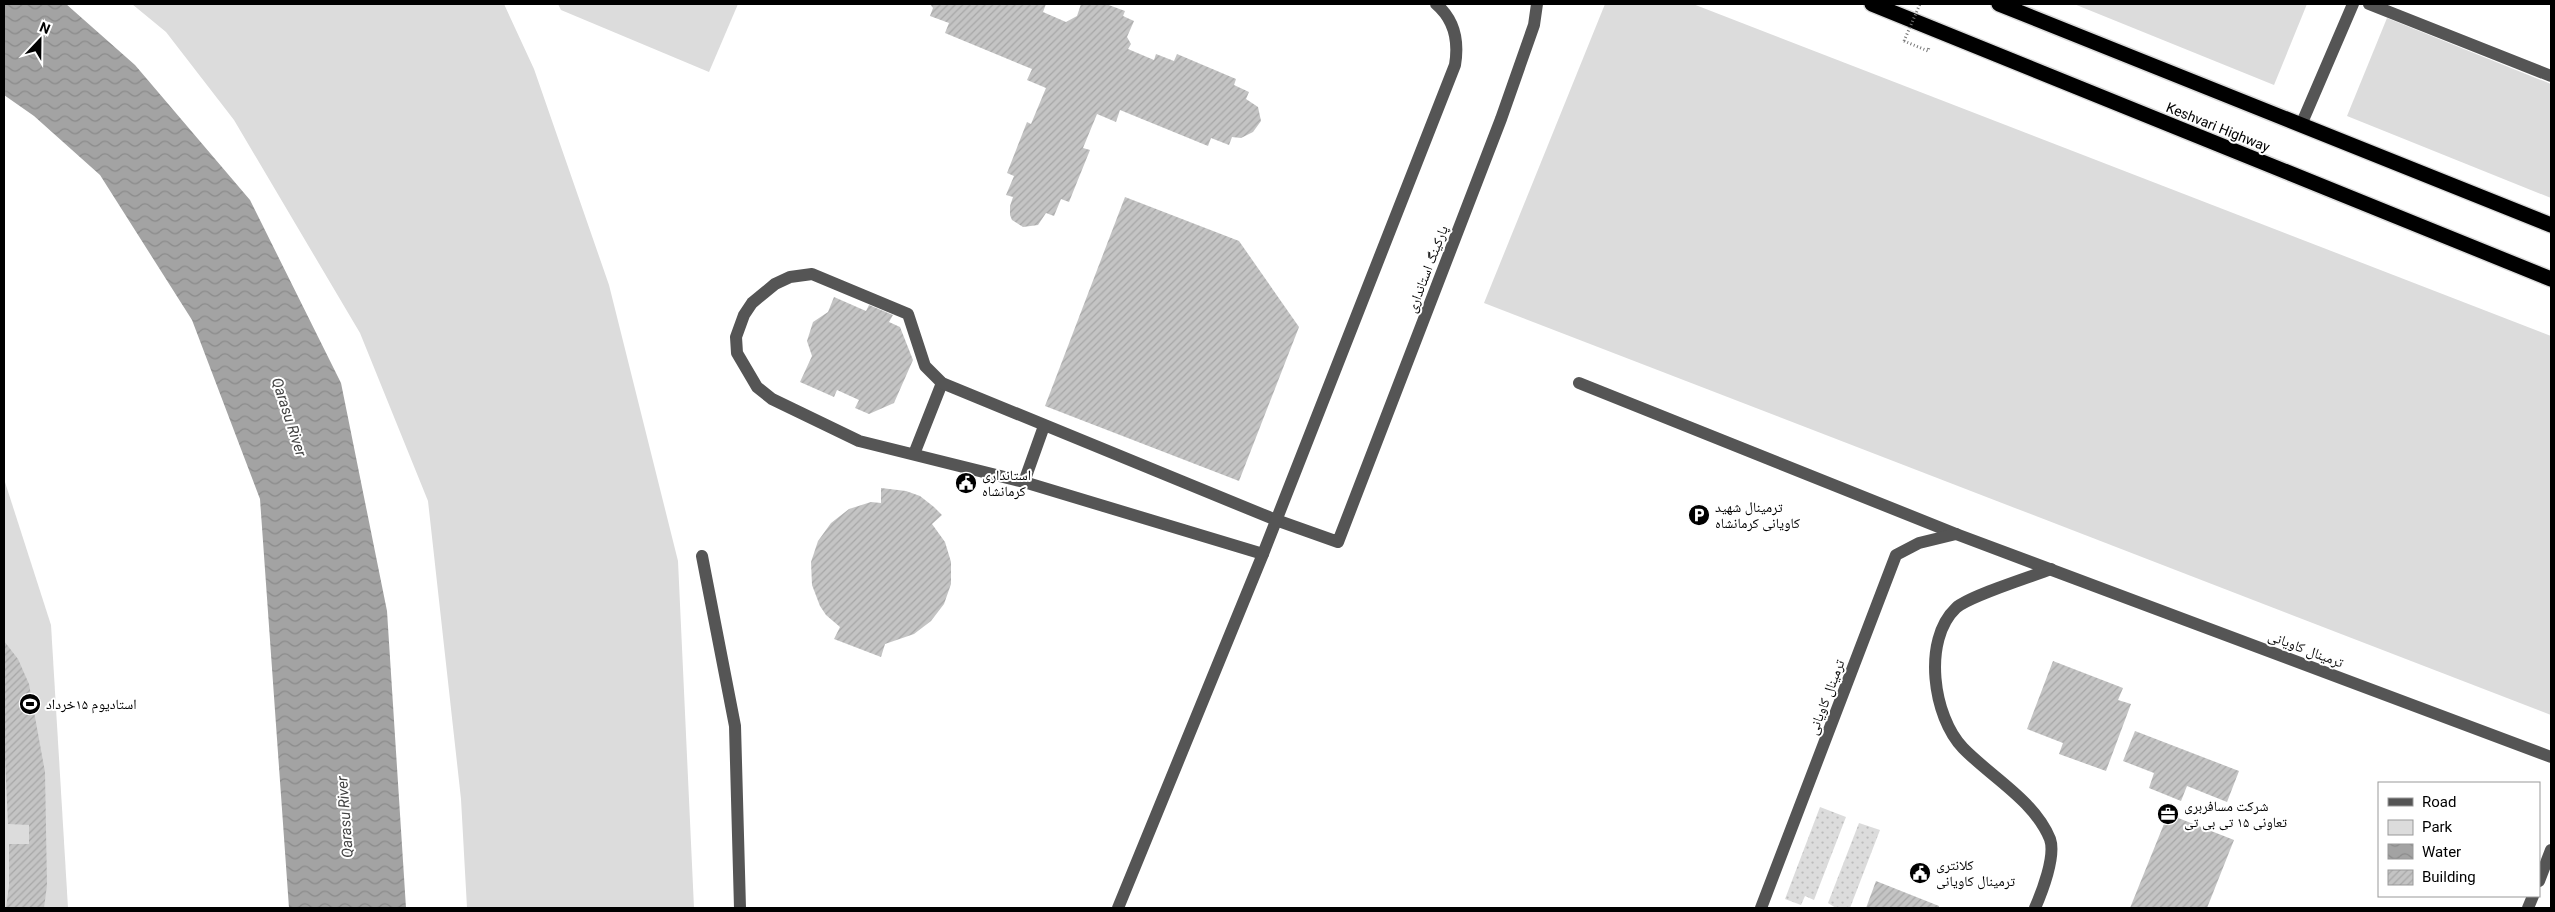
<svg xmlns="http://www.w3.org/2000/svg" width="2555" height="912" font-family="Roboto,'Noto Naskh Arabic',sans-serif">
<defs>
<pattern id="grass-dots" width="8" height="8" patternUnits="userSpaceOnUse" patternTransform="scale(1.25)"><rect width="8" height="8" fill="#dcdcdc"/><path d="M2 2h.1M6 6h.1" fill="none" stroke="#bbb" stroke-width="1.8" stroke-linecap="round"/></pattern>
<pattern id="water-waves" width="16" height="10" patternUnits="userSpaceOnUse" patternTransform="scale(1.25)"><rect width="16" height="10" fill="#a3a3a3"/><path d="M0 5q4-4 8 0t8 0" fill="none" stroke="#8b8b8b"/></pattern>
<pattern id="building-hatch" width="6" height="6" patternUnits="userSpaceOnUse" patternTransform="scale(1.25)"><rect width="6" height="6" fill="#c4c4c4"/><path d="M-1 1l2-2M0 6l6-6M5 7l2-2" fill="none" stroke="#a7a7a7"/></pattern>
</defs>
<rect width="100%" height="100%" fill="#fff"/>
<g fill="url(#grass-dots)">
<polygon points="1820,807 1846,817 1814,900 1805,896 1801,905 1785,899"/>
<polygon points="1859,823 1880,830 1850,908 1836,908 1828,903"/>
</g>
<g fill="#dcdcdc">
<polygon points="132,4 504,4 534,69 609,285 678,561 694,908 467,908 461,799 428,501 360,333 234,120 166,32"/>
<polygon points="558,4 738,4 709,72 561,10"/>
<polygon points="1605,4 1693,4 2551,336 2551,715 1484,303"/>
<polygon points="2074,4 2307,4 2274,85"/>
<polygon points="2387,18 2551,84 2551,198 2347,116"/>
<polygon points="4,479 51,625 68,908 4,908"/>
</g>
<polygon fill="url(#water-waves)" points="4,4 66,4 135,65 250,200 341,383 387,611 406,908 289,908 260,499 192,320 100,175 34,116 4,95"/>
<g fill="url(#building-hatch)">
<polygon points="930,4 1046,4 1043,12 1066,22 1077,16 1081,4 1106,4 1125,11 1123,16 1134,21 1127,37 1131,44 1128,49 1154,60 1156,54 1174,61 1177,54 1236,79 1234,85 1249,92 1246,99 1258,107 1261,121 1253,132 1241,138 1232,137 1229,145 1211,138 1208,146 1120,110 1116,122 1097,114 1083,148 1090,150 1069,202 1061,199 1054,216 1046,213 1038,225 1023,227 1012,220 1010,215 1010,206 1013,197 1006,195 1014,176 1007,173 1027,122 1031,124 1046,88 1027,80 1032,69 945,33 949,23 930,16 933,8"/>
<polygon points="1125,197 1239,241 1299,327 1239,481 1045,406"/>
<polygon points="834,297 866,311 869,305 893,315 889,322 900,327 913,360 894,403 869,414 855,408 859,400 837,390 834,397 800,382 812,356 807,341 813,322 828,312"/>
<polygon points="881,488 906,491 920,496 934,507 942,515 932,524 945,542 951,562 951,584 944,604 931,621 914,634 885,644 881,657 834,639 840,627 826,615 820,606 812,585 811,562 818,541 831,523 849,509 871,502 881,503"/>
<polygon points="4,641 18,659 29,684 45,772 47,885 44,908 6,908 9,886 9,844 29,844 29,825 8,824 4,737"/>
<polygon points="2053,661 2123,688 2118,700 2131,704 2106,771 2059,754 2063,743 2027,729"/>
<polygon points="2135,731 2239,771 2227,802 2187,786 2181,801 2149,788 2154,773 2123,761"/>
<polygon points="2168,814 2234,840 2207,908 2130,908"/>
<polygon points="1876,881 1939,906 1939,908 1866,908"/>
</g>
<g fill="none" stroke-linecap="round" stroke-linejoin="round">
<g stroke="#dbdbdb" stroke-width="18">
<g id="highway">
<polyline points="1872,4 2551,279"/>
<polyline points="1999,4 2551,225"/>
</g>
</g>
<polyline stroke="#777" stroke-width="3" stroke-dasharray="1 2.5" stroke-linecap="butt" points="1904,41 1928,51 1929,47"/>
<g stroke="#555" stroke-width="12">
<polyline points="2369,4 2551,76"/>
<polyline points="2301,125 2353,4"/>
<polyline points="1579,383 1956,534 2551,757"/>
<polyline points="914,454 942,383"/>
<polyline points="1024,482 1044,426"/>
<polyline points="1263,554 1024,482 859,441 772,399 757,387 737,353 736,337 744,315 752,303 775,284 790,277 812,274 908,314 925,366 942,383 1276,520 1338,542 1501,119 1534,25 1537,4"/>
<polyline points="702,556 735,726 740,908"/>
<polyline points="2539,881 2551,850"/>
<path d="M1118 908 1263 554 1455 65C1459 41 1455 20 1436 4"/>
<polyline points="1761,908 1896,555 1919,543 1956,534"/>
<path d="M2035 908C2042 892 2056 856 2050 839 2034 800 1991 777 1963 748 1933 717 1922 640 1956 608 1969 596 2031 577 2051 569"/>
<polyline points="2528,908 2533,896"/>
</g>
<use href="#highway" stroke="#000" stroke-width="15"/>
<polyline stroke="#777" stroke-width="3" stroke-dasharray="1 2.5" stroke-linecap="butt" points="1904,41 1920,4"/>
</g>
<defs>
<g id="civic-disc" transform="scale(1.125)"><circle r="9.5" fill="#000" stroke="#fff"/><path d="M-.6-6.5H3V-4.5H.6V-3L4-1V1h2V6H-6V1h2V-1L-.6-3ZM-1.2 2.5V6h2.4V2.5Z" fill="#fff"/></g>
<g id="parking-disc" transform="scale(1.125)"><circle r="9.5" fill="#000" stroke="#fff"/><path d="M-3.5-5.5H1a3.5 3.5 0 0 1 0 7H-1V5.5H-3.5ZM-1-3.4V-.6H.8a1.4 1.4 0 0 0 0-2.8Z" fill="#fff"/></g>
<g id="stadium-disc" transform="scale(1.125)"><circle r="9.5" fill="#000" stroke="#fff"/><path d="M0-5a6.5 5 0 1 0 0 10a6.5 5 0 1 0 0-10ZM-3.5-1.8h7v3.6h-7Z" fill="#fff"/></g>
<g id="office-disc" transform="scale(1.125)"><circle r="9.5" fill="#000" stroke="#fff"/><path d="M-6-3h4V-5.5h4V-3h4V5H-6ZM-1-4.5V-3h2v-1.5ZM-6 0V1H6V0Z" fill="#fff"/></g>
</defs>
<g fill-rule="evenodd">
<use href="#civic-disc" x="966" y="483"/>
<use href="#parking-disc" x="1699" y="515"/>
<use href="#stadium-disc" x="30" y="704"/>
<use href="#office-disc" x="2168" y="814"/>
<use href="#civic-disc" x="1920" y="873"/>
</g>
<g text-anchor="middle" dominant-baseline="central" stroke-width="4" stroke-linejoin="round" paint-order="stroke">
<g font-size="14" fill="#000" stroke="#fff">
<text transform="translate(2218 127) rotate(22)">Keshvari Highway</text>
<text transform="translate(1427 269) rotate(-69)">پارکینگ استانداری</text>
<text transform="translate(2306 649) rotate(21)">ترمینال کاویانی</text>
<text transform="translate(1826 697) rotate(-69)">ترمینال کاویانی</text>
</g>
<g font-size="14" fill="#000" stroke="#fff" text-anchor="start">
<text x="982" y="475">استانداری<tspan x="982" dy="16">کرمانشاه</tspan></text>
<text x="1715" y="507">ترمینال شهید<tspan x="1715" dy="16">کاویانی کرمانشاه</tspan></text>
<text x="46" y="704">استادیوم ۱۵خرداد</text>
<text x="2184" y="806">شرکت مسافربری<tspan x="2184" dy="16">تعاونی ۱۵ تی بی تی</tspan></text>
<text x="1936" y="865">کلانتری<tspan x="1936" dy="16">ترمینال کاویانی</tspan></text>
</g>
<g font-size="15" font-style="italic" fill="#444" stroke="#fff">
<text transform="translate(289 417) rotate(72)">Qarasu River</text>
<text transform="translate(345 817) rotate(-94)">Qarasu River</text>
</g>
</g>
<rect width="2555" height="912" fill="none" stroke="#000000" stroke-width="10"/>
<rect x="2378" y="782" width="162" height="115" fill="#ffffff" stroke="#999999"/>
<rect x="2388" y="798" width="25" height="8" fill="#555555" stroke="#999999"/>
<text x="2422" y="807" font-size="15" fill="#000000">Road</text>
<rect x="2388" y="820" width="25" height="15" fill="#dcdcdc" stroke="#999999"/>
<text x="2422" y="832" font-size="15" fill="#000000">Park</text>
<rect x="2388" y="844" width="25" height="15" fill="url(#water-waves)" stroke="#999999"/>
<text x="2422" y="857" font-size="15" fill="#000000">Water</text>
<rect x="2388" y="870" width="25" height="15" fill="url(#building-hatch)" stroke="#999999"/>
<text x="2422" y="882" font-size="15" fill="#000000">Building</text>
<g transform="translate(40 40) rotate(22)" stroke="#ffffff" stroke-width="4" paint-order="stroke">
<path d="M0-4L9 19L0 12L-9 19Z" fill="#000000"/>
<text y="-8" font-size="14" font-weight="bold" text-anchor="middle" fill="#000000">N</text>
</g>
</svg>
